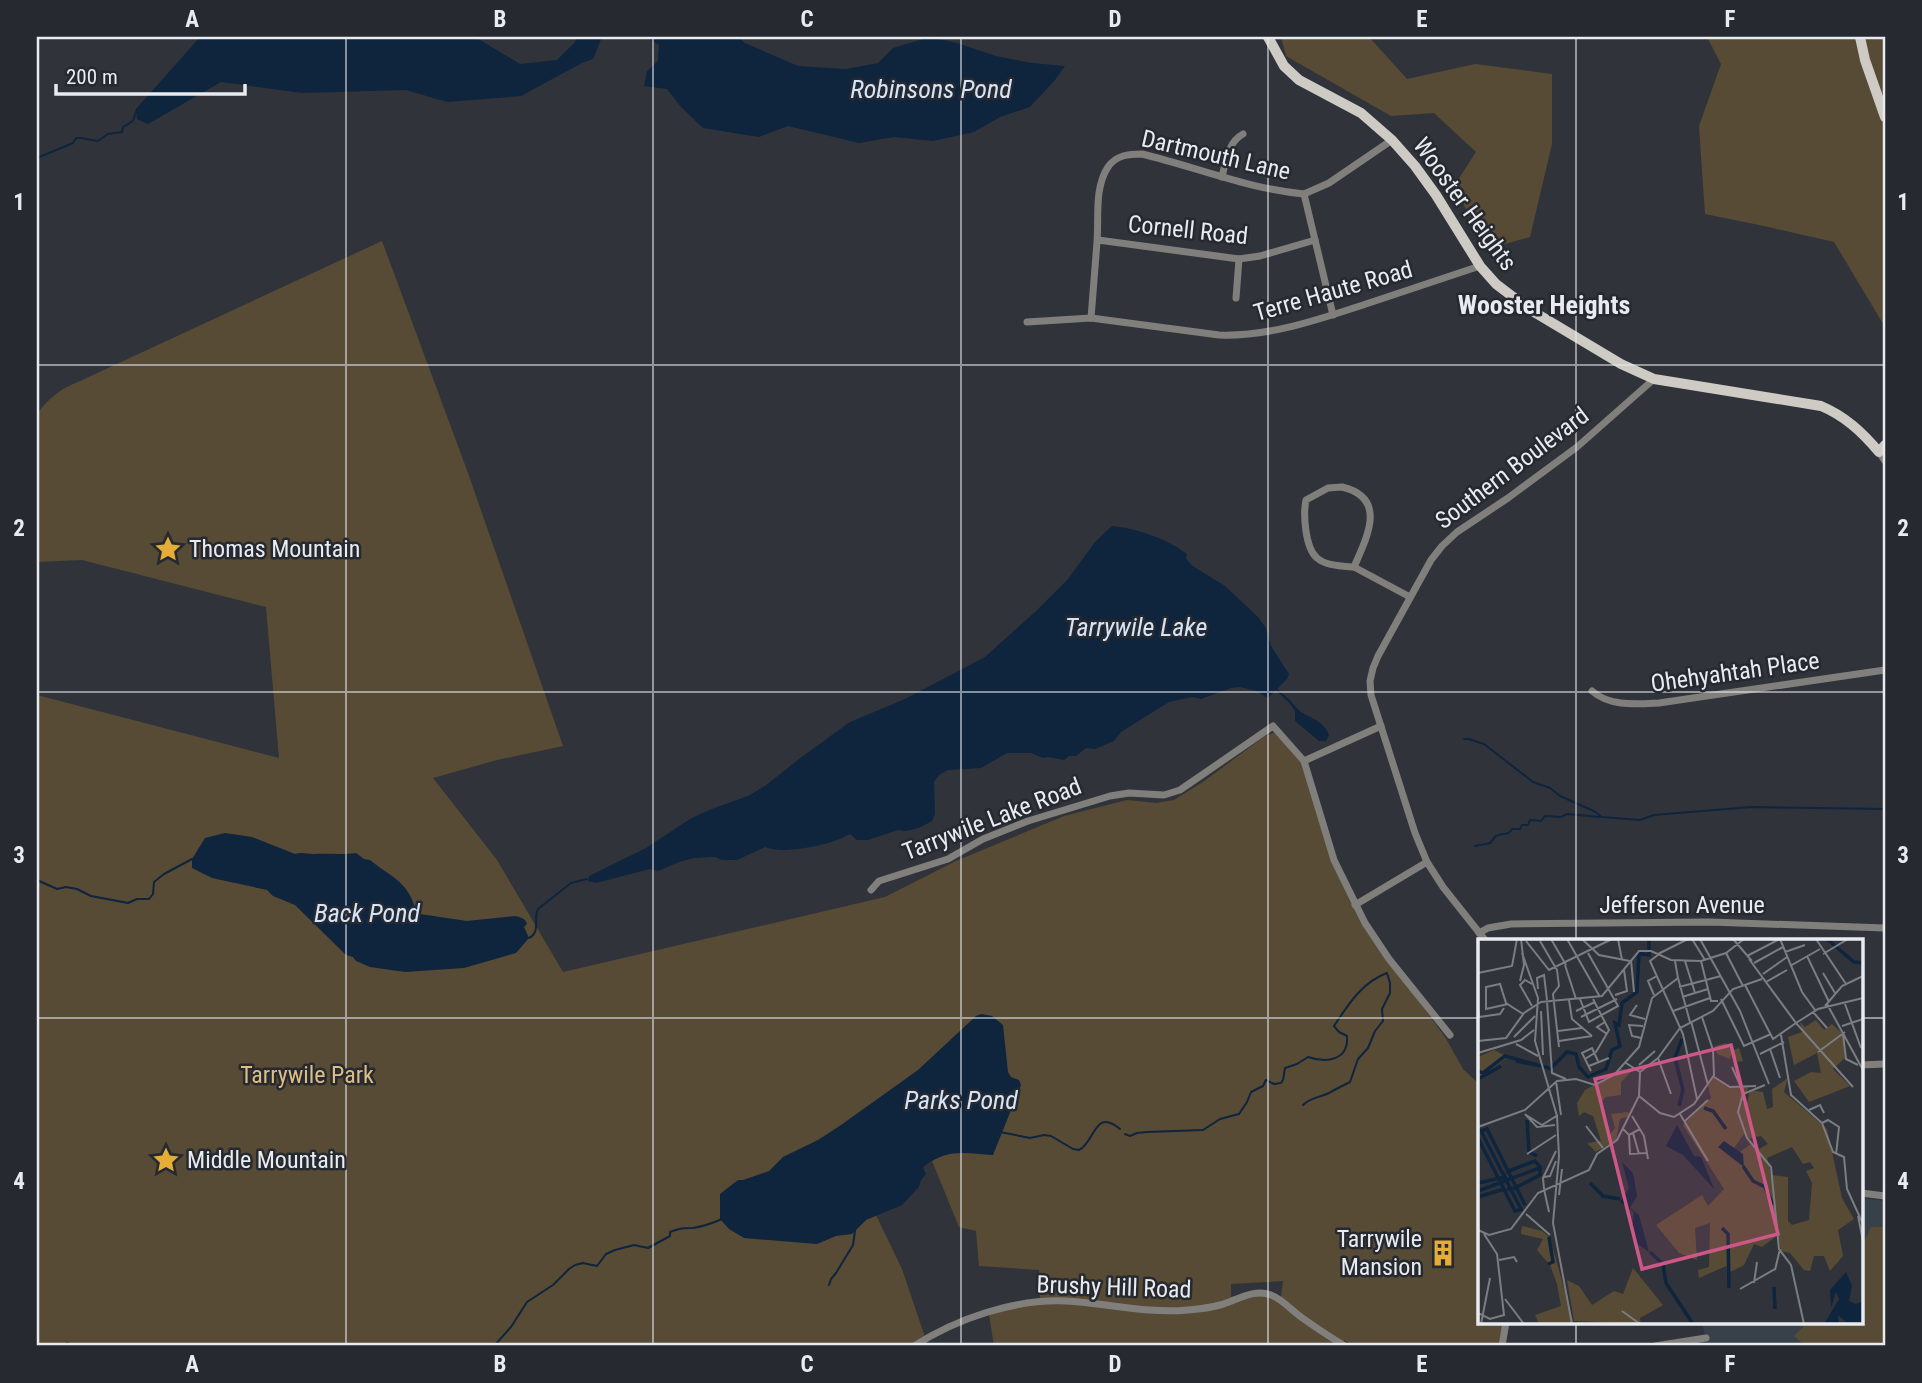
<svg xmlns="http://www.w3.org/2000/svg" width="1922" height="1383" font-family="'Roboto Condensed',sans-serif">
<rect width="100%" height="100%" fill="#30343a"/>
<polygon fill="#38404a" points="1861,1198 1885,1201 1885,1346 1691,1346 1707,1344 1702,1322 1861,1322"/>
<g fill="#574b35" fill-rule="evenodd">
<polygon points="1281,37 1369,37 1407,79 1475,64 1552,74 1552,144 1530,237 1487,249 1454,186 1476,152 1434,113 1391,116 1286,56"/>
<polygon points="1707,37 1883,37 1885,45 1885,327 1834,242 1764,226 1705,214 1699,126 1721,64"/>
<path d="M382 241 468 473 563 746 497 760 433 778 497 860 563 972 885 897 956 861 1064 816 1127 800 1156 803 1174 800 1203 782 1265 736 1277 732 1305 765 1324 834 1356 902 1391 963 1445 1037 1463 1069 1479 1084V1322H1510L1505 1346H1354L1344 1340 1342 1346H994L989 1314 1040 1302 1039 1270 979 1266 976 1231 959 1227 930 1156 874 1211 902 1269 926 1340 916 1346H37V695L279 758 266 607 82 560 37 562V414C48 399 61 388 78 382ZM1283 1281 1281 1297 1252 1294 1231 1297V1284Z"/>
<polygon points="1871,1227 1885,1227 1885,1346 1805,1346 1794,1336 1808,1322 1861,1322 1861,1248"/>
</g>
<g fill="#0f243d">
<polygon points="200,37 475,37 520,64 557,60 575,42 577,37 602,37 593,59 582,63 521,96 447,102 406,90 302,93 221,82 148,124 137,119 136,109"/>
<polygon points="646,37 738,37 745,43 798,66 846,69 878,63 893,48 930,37 957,43 996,56 1032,63 1065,66 1055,80 1030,107 1000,117 974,132 933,141 894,137 859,143 788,126 759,137 703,128 681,107 667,89 644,86 647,71 658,61 659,45"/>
<path d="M1112 526C1135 528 1168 539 1187 554L1186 558 1191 565 1225 586 1258 617 1266 628 1271 646 1289 674 1287 679 1268 698 1256 691 1240 687 1231 688 1201 699 1192 697 1169 702 1121 732 1114 741 1095 749 1086 748 1076 756H1069L1064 760 1048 757 1043 758 1031 753H1007L981 768 948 770 939 775 934 782 935 814 932 821 919 828 906 831 898 830 868 840H857L850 834C832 845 784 855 765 847L737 860H722L715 857 694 858 679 862 658 871 650 869 596 883 588 881 589 876 646 848 690 819 709 810 748 796 765 786 799 759 850 722 905 699 985 657 1035 612 1068 579 1095 542Z"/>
<path d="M1288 698C1292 702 1296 708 1301 712 1312 719 1324 721 1329 735L1326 741H1319L1295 721V711L1287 700Z"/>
<path d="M225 833 252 837 295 854C303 852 306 854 313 854 327 853 342 855 356 853L364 859 370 860C388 875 407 881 414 905L411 910 413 913 467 921 515 916C520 917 525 918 527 924L524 927 529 938 516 953 464 968 405 972 370 967 356 961 353 957 346 955 295 905 273 896 267 890 212 878 192 868V859L205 838Z"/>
<path d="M981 1014 992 1016 1003 1025 1008 1072 1011 1077 1019 1080 1021 1085 993 1155C965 1153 947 1148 923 1167L926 1174 921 1180 919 1187 902 1205 866 1220 852 1234 836 1236 817 1244 744 1238 729 1229 720 1219V1194L738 1180H743L769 1171 783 1157 818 1140 841 1125 918 1070 976 1016Z"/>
</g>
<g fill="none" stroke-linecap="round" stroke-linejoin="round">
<g stroke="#0f243d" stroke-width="2">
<path d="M37 158 73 143 76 138H81L98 141 108 134 122 132 123 127C138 118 131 124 137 109"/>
<polyline points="1277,690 1288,700"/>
<polyline points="1464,739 1469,739 1484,744 1533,782 1550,788 1560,796 1594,811 1602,817 1640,820 1654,815 1751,807 1885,809"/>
<path d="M1475 846 1490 843 1496 836C1501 833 1509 836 1512 829H1520L1522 825H1528L1530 820 1541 821 1545 816 1561 817 1567 814 1600 817"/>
<polyline points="37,880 57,889 66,887 77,889 91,896 128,903 137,899 149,899 153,894 154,882 164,874 192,859"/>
<path d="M529 938C541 932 533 919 538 909L571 883 587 879"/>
<path d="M1000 1132 1030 1138 1044 1135 1051 1136 1073 1149 1079 1150C1095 1143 1094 1107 1120 1129"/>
<path d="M1125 1134 1130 1136 1137 1133 1147 1132 1203 1130 1220 1119 1239 1114 1247 1102 1251 1092 1263 1086 1266 1080 1274 1084 1281 1083 1283 1080 1285 1068 1297 1064 1308 1057C1326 1063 1349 1061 1347 1036L1339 1032 1334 1026C1348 1005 1362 982 1387 973L1390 983V993L1382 1009 1383 1021 1375 1031 1368 1048 1358 1059 1350 1082C1342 1086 1336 1089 1329 1093 1319 1098 1311 1097 1303 1105"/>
<polyline points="829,1285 831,1279 836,1273 853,1245 855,1231"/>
<polyline points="67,1343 73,1346"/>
<path d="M494 1346 511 1327 527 1302 553 1285 569 1269 575 1265 583 1263 597 1266 606 1254 615 1250 634 1245 648 1248 670 1236V1232C680 1228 683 1228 693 1228 701 1227 715 1222 722 1219"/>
</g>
<g stroke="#817f7c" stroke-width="7">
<path d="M1222 177C1226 161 1228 142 1243 134"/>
<polyline points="1098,240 1239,259 1260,256 1315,240"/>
<polyline points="1236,298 1239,259"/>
<polyline points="1333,315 1304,194 1329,183 1392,140"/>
<path d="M1091 318C1093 293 1095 268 1097 242 1099 218 1094 188 1108 167 1116 155 1129 154 1142 154 1196 167 1249 189 1304 194"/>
<path d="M1027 322 1091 318 1219 335C1271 337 1323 318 1372 302 1408 290 1444 278 1480 266"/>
<polyline points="1879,452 1885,461"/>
<path d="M1342 487C1388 498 1367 537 1354 567 1342 566 1326 566 1317 558 1305 548 1303 514 1306 500L1328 488Z"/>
<polyline points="1354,567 1410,597"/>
<path d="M1592 691C1610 707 1637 704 1659 703L1885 670"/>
<polyline points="1304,761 1381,726"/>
<polyline points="871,890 879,881 948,859 983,839 1028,821 1110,796 1129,793 1164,795 1180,790 1273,726 1304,761 1334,860 1365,923 1389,959 1450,1035"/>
<polyline points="1355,905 1427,862"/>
<polyline points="1479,933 1488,928 1511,924 1710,922 1885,928"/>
<polyline points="1485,940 1443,887 1427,862 1415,833 1371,695 1370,681 1373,668 1378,656 1431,560 1442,546 1457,532 1508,498 1577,447 1654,379"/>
<polyline points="1861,1065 1885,1064"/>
<polyline points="1861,1193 1885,1196"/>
<path d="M914 1346C958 1318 1014 1299 1066 1301 1106 1303 1147 1314 1188 1310 1199 1309 1209 1308 1220 1305 1235 1301 1254 1288 1271 1295 1282 1299 1291 1310 1301 1317 1315 1327 1330 1337 1345 1346"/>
<polyline points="1502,1346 1506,1322"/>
<polyline points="1655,1346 1706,1338"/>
</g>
<g stroke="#cecbc4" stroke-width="10">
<path d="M1268 37 1284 66 1299 80 1361 113 1392 140 1415 166 1436 195 1480 266 1496 284 1529 309 1621 364 1654 379 1821 406C1845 416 1862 432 1879 452L1885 445"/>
<polyline points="1860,37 1865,60 1885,117"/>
</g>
</g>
<path fill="none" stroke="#e8ebef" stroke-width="2" stroke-opacity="0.55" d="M346 37V1346M653 37V1346M961 37V1346M1268 37V1346M1576 37V940M37 365H1885M37 692H1885M37 1018H1479M1861 1018H1885M1576 1322V1346"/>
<defs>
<g id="sight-bare" transform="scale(2.1)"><path d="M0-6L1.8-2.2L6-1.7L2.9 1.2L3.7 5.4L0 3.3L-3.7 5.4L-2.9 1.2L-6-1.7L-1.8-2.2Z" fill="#e5ad35" stroke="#262a30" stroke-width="2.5" paint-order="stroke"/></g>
<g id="building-bare" transform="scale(2.1)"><path d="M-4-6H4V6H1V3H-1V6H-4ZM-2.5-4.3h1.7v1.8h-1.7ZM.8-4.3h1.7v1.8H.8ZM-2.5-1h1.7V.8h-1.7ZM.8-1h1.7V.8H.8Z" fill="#e5ad35" stroke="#262a30" stroke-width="2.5" paint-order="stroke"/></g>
</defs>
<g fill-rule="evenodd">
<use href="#sight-bare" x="168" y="549"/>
<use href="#sight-bare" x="166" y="1160"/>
<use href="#building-bare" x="1443" y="1253"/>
</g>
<g text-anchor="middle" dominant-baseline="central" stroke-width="5" stroke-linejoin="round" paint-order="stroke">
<g font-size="24" fill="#e8ebef" stroke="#262a30">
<text transform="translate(1216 155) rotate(13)">Dartmouth Lane</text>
<text transform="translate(1465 204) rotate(54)">Wooster Heights</text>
<text transform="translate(1188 230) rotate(6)">Cornell Road</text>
<text transform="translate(1333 291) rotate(-16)">Terre Haute Road</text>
<text transform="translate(1512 468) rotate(-37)">Southern Boulevard</text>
<text transform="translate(1735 672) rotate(-8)">Ohehyahtah Place</text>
<text transform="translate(992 819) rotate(-21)">Tarrywile Lake Road</text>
<text x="1682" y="905">Jefferson Avenue</text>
<text transform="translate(1114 1287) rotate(2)">Brushy Hill Road</text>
</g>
<g font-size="24" fill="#e8ebef" stroke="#262a30" text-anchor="start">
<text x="189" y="549">Thomas Mountain</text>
<text x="187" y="1160">Middle Mountain</text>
<text x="1422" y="1239" text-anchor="end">Tarrywile<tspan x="1422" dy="28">Mansion</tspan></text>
</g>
<g font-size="24" fill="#debd82" stroke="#262a30">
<text x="307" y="1075">Tarrywile Park</text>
</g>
<g font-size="26" font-style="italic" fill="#d4e4f9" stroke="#262a30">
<text x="931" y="89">Robinsons Pond</text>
<text x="1136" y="627">Tarrywile Lake</text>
<text x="367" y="913">Back Pond</text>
<text x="961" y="1100">Parks Pond</text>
</g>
<g font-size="26" font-weight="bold" fill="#e8ebef" stroke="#262a30">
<text x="1544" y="305">Wooster Heights</text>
</g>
</g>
<g transform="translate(1478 939)">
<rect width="385" height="385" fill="#30343a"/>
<path d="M338 81 346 91 354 85 365 95 367 119 355 130 372 147 331 163 316 142 333 133 343 134 339 114 316 126 310 98 324 93 322 83 327 88ZM248 104 253 112 261 109 265 122 260 123 254 113 252 120 239 115 237 107ZM16 111 30 118 0 140V118ZM143 130 154 132 143 143V156L128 158 121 165 132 195 137 189 133 175 150 173 152 177 142 180 138 201 118 213 109 204 123 202 115 177 106 173 101 177 99 164 107 151ZM236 137 249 147H271L264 164H269L272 151 285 153 289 170 295 168 294 150 310 139 306 153 349 190 364 259 376 280 360 291 365 317 352 332 346 317H336L332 332 326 331 312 314 303 312 300 296 284 308 276 305 266 326 252 333 248 327 221 339 220 331 231 328 232 284 217 289 219 321 201 314 178 286 224 256 230 267 246 250 205 186 233 159 230 147ZM266 195 269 200 283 197 290 205 281 210 273 205 262 213 256 209ZM314 208 325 225 332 223 336 229 328 232 334 244 331 281 314 286 310 282V238L293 236 289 219ZM44 287 64 292 72 299 96 385H61L57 376 83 367 79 345 72 326 59 311 65 300 43 295ZM155 329 185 366 162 379 163 385 96 382 89 341 101 347 114 366 136 352 145 355Z" fill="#574b35" fill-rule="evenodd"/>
<path d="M199 186 216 217 223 218 236 250 205 216 188 207ZM246 202 265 215 266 228 240 208ZM144 223 155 234 159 257 152 269 161 276 171 313 158 304 154 291 156 273 142 263 151 249ZM368 333 374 347 371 362 378 365 385 362V383H368L360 376 361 385H346L361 360 358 353 353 369 352 351Z" fill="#0f243d"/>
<path fill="none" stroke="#0f243d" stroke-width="3.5" d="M349 0 376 23 385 24M38 122 59 126M74 128 89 113 98 115 101 128 110 138 128 130 134 111 142 107 137 84 141 86 144 64 159 53 161 14 171 16V0M0 132 5 134 27 117 74 130M0 140 23 127M201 167 205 151 197 119 204 100M226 169 235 172 248 190M49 181 51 213 59 217M2 190 44 272M0 193 9 190 47 266M0 199 37 272 45 270M265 227 275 242 287 248 295 266M28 233 57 222 62 228M0 244 27 238 23 231M112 244 125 257 142 260M29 249 33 251 62 236V229M0 252 64 228M0 258 26 250M244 289 250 295 251 349M172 313 185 325 188 344 215 385M70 325 75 323 71 298M296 348 297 370"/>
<path fill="none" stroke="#7a7d82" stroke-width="2" d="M73 0 88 26M89 0 122 58M104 0 121 16 152 22M140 0 144 21M214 0 227 21M222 0 262 72 291 145M255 0 274 22M302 0 324 53 337 71M338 0 368 45M48 2 71 31 134 0M62 2 79 31 81 47 75 55 81 108M307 13 327 6M44 14 60 59 57 102 79 177 81 217 75 284 94 385M248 14 265 47M180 15 210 0M345 15 370 0M180 16 172 22 205 95 219 160M269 17 302 0M329 17 351 63M271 20 318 84 340 70 385 59M153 21 156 53M207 22 217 54M223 22 233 62H240M276 24 305 8M87 26 98 60M312 27 342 10M0 34 34 27 39 0M345 34 357 54M285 35 309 18M200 39 212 83M42 42 46 26 43 0M288 43 309 31M54 45 47 41 42 46 54 67M267 46 295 100 318 84 375 148M201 48 243 37M60 50 59 39 66 36 69 61M137 56 149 52 146 31M176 56 170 42 179 37M204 58 230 50M102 60 111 83 140 67 110 14M243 60 266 107 293 95M91 61 94 80 114 97M69 62 74 134 88 140M30 65 8 70V48L22 45 28 64 45 75M349 65 385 131M367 65 383 109M159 66 152 76 167 80M347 67 364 47 385 37M0 68 1 78 22 75 26 69M63 72 65 116M98 72 117 63M195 72 232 59M335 73 349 89M103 78 139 60M213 82 230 146M127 83 119 88 129 95M364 87 385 80M80 92 104 89M365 95 368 120 380 126M303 96 313 156 344 184 355 213 366 218 369 250 385 285M36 98 57 77M163 99 154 97 151 86 165 87M0 102 28 99 46 74 63 63 124 57 161 12H173L193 21 223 22 248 14 266 0M81 102 114 97M38 105 60 117M292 110 302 139M340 113 367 93M0 114 43 101 56 91M282 115 306 103M180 119 193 155M107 120 118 113 131 91 115 60M161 126 177 112M111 127 131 119M254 128 263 148M113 132 104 114 114 109 120 122M162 133 180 119 202 89 235 72 255 50 284 40M236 138 252 148 278 147M78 142 83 176M287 146 265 155 260 173 269 199 293 228 301 310 313 326 326 385M161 157 182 174 196 178 216 165 236 136 235 111 224 78M331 171 342 166 346 174M47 175 59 188 77 186M202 175 230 222M48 176 64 186 80 176M154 177 166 197 170 220M207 182 230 161M344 184 350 181 361 188 358 216M108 187 125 209M0 188 47 171 79 142 98 140 117 146 136 136 161 108 174 59 200 39 197 22M144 189 151 196 162 190M155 194 161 215M151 196 152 215 168 214M49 215 78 196M66 238 72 237 78 222M66 250 65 239 78 212M66 250 71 273M81 256 84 230M48 275 72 296M380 277 385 302M0 291 11 296 33 290 60 254 111 231 119 215 139 201 161 157 162 133 148 124M21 321 36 318 39 323M297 331 302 310M276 344 279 323M262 350 297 330M27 360 46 385M144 372 162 385M0 374 12 380 26 376 19 315 6 295M3 385 12 339"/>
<path fill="#cd5787" fill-opacity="0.15" stroke="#cd5787" stroke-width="3.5" d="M253 106 300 295 164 330 117 140Z"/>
<rect width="385" height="385" fill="none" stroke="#e8ebef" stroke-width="3.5"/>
</g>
<rect width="1922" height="1383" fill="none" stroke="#262a30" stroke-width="77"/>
<path d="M56 84v10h189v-10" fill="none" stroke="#e8ebef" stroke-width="3.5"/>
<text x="66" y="84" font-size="21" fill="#e8ebef" stroke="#262a30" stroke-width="5" paint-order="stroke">200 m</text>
<rect x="38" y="38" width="1846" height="1306" fill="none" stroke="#e8ebef" stroke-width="2.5"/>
<g font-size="23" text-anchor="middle" font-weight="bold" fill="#e8ebef">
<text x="192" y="27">A</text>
<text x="500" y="27">B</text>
<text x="807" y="27">C</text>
<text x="1115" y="27">D</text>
<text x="1422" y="27">E</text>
<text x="1730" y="27">F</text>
<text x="19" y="210">1</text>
<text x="1903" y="210">1</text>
<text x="19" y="536">2</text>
<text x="1903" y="536">2</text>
<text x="19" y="863">3</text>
<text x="1903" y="863">3</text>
<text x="19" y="1189">4</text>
<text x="1903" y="1189">4</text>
<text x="192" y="1372">A</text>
<text x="500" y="1372">B</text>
<text x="807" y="1372">C</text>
<text x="1115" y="1372">D</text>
<text x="1422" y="1372">E</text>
<text x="1730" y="1372">F</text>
</g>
</svg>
